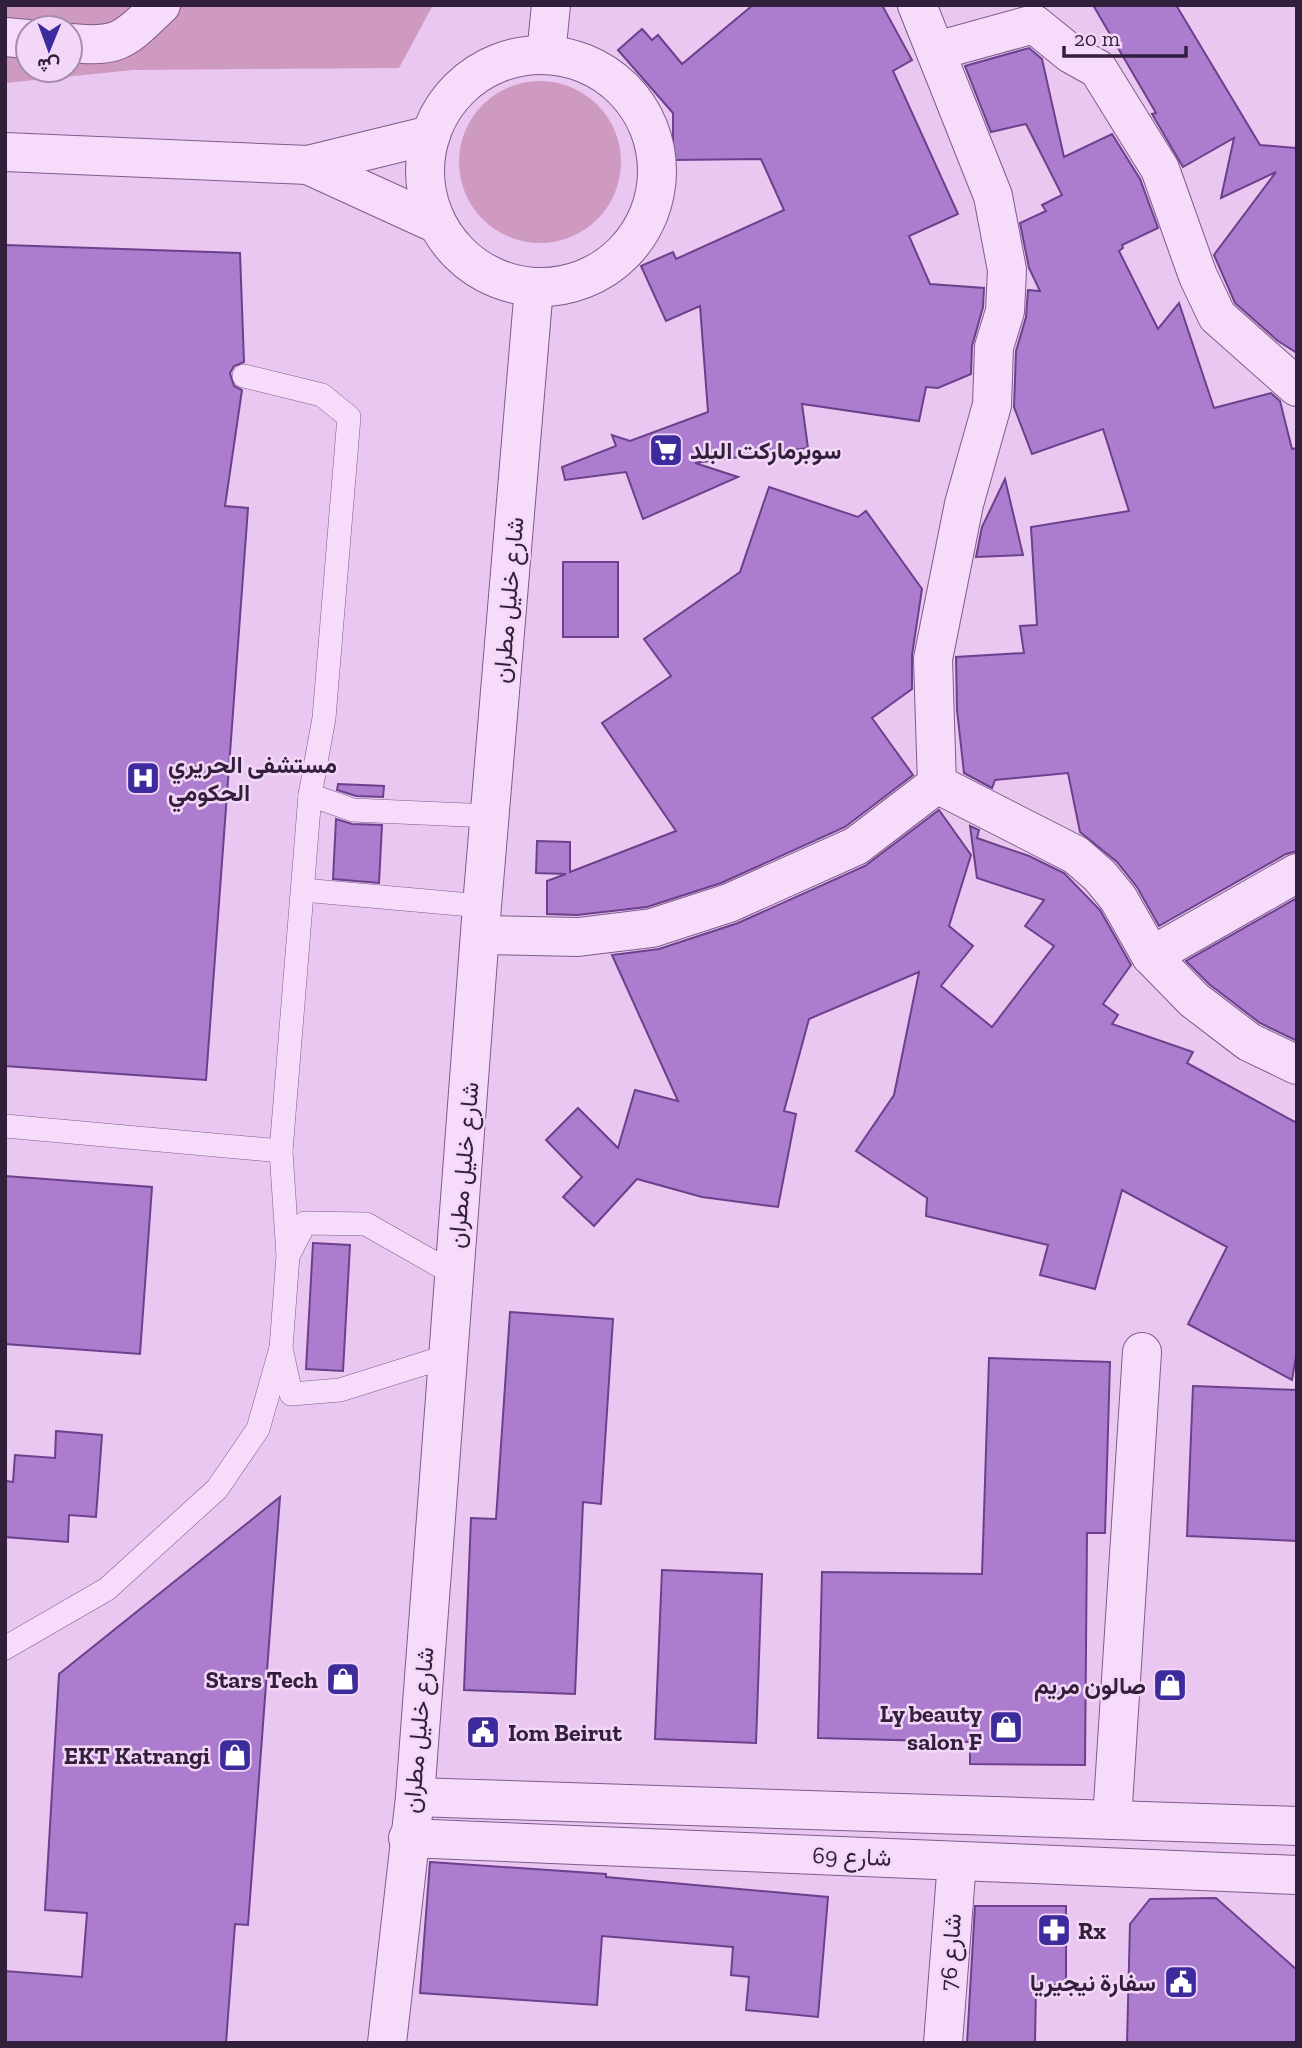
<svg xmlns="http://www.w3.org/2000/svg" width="1302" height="2048" font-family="'Zilla Slab',Vazirmatn,serif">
<rect width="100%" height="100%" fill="#eac7f0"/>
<g fill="#ce9abf" fill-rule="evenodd">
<path d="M5 5H433L399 68 133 70 5 83ZM28 28H70V70H28Z"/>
<circle cx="540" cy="162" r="81"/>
</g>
<g fill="#ac7ccf" stroke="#6b408c" stroke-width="2">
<polygon points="753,5 882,5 912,60 893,71 958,214 909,236 930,284 984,288 983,307 972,346 971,374 938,388 926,387 919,421 802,404 808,448 695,463 738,477 643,519 626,472 565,480 562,467 616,446 612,435 630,441 708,412 700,306 666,321 641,266 673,252 676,259 784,210 761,159 673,160 673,113 618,50 642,29 652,40 658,35 682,64"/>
<polygon points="1093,5 1176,5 1260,145 1295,148 1297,145 1297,353 1278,341 1235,303 1214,255 1276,172 1221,198 1234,138 1183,167 1152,114 1156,113"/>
<polygon points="1029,48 1042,59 1064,157 1112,134 1140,179 1158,228 1122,245 1123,248 1119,251 1158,329 1179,303 1214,408 1271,393 1280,401 1292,449 1297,448 1297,851 1286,854 1159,926 1137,887 1117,862 1080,832 1068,773 995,780 992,788 964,773 957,710 956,657 1024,653 1020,626 1037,625 1031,527 1129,511 1103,429 1032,454 1014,407 1016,351 1026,317 1028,290 1040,291 1029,268 1020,223 1046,211 1042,205 1062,195 1026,124 991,132 965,66"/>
<polygon points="5,245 240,253 244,362 234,366 230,373 234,386 242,390 225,506 248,508 206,1080 5,1066"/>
<polygon points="1005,479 1023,555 976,557 982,527"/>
<polygon points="769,487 858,517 866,511 922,589 912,655 912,689 872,718 913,775 845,827 721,883 647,907 577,915 547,914 547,881 566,874 536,873 537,841 570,842 570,872 676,831 602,723 671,676 644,639 740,572"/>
<rect x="563" y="562" width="55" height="75"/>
<polygon points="338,784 384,786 383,797 356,796 337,790"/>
<polygon points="939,810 971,855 949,926 973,946 941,986 992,1027 1054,946 1025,926 1044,900 977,878 970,826 979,830 977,838 1029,856 1064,873 1100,910 1131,965 1103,1004 1118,1015 1112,1024 1193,1052 1187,1063 1297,1123 1297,1350 1292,1380 1188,1324 1227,1247 1122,1190 1095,1289 1040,1275 1048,1245 926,1216 927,1198 856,1151 894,1095 919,972 809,1019 784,1111 796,1114 778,1207 702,1197 637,1179 594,1226 563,1197 582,1177 546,1140 578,1108 618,1148 635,1090 678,1101 612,955 659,949 738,923 865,866"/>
<polygon points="336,819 352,824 382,825 379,883 333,879"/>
<polygon points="1297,898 1297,1041 1260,1023 1209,984 1186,961"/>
<polygon points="5,1176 152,1187 140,1354 5,1344"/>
<polygon points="313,1243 350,1245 343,1371 306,1369"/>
<polygon points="510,1312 613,1319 601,1504 583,1502 575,1694 464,1690 471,1518 496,1519"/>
<polygon points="989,1358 1110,1362 1105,1533 1087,1533 1085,1765 970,1764 970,1742 818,1738 822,1572 982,1574"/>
<polygon points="1193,1386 1297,1390 1297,1541 1187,1536"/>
<polygon points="56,1431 102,1435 96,1517 69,1515 68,1542 5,1537 5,1481 13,1482 15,1455 55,1458"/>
<polygon points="280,1497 248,1925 235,1924 226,2043 5,2043 5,1971 82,1977 87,1913 45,1910 59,1674"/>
<polygon points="662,1570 762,1574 756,1743 655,1739"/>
<polygon points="430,1862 606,1874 606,1877 828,1897 818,2017 746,2010 749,1977 731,1975 733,1947 602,1936 597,2005 420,1993"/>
<polygon points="1216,1898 1297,1970 1297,2043 1127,2043 1130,1924 1150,1899"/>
<polygon points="975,1906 1066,1906 1066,1986 1036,1985 1035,2043 967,2043"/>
</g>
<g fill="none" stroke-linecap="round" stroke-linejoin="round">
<g stroke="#7e5b8c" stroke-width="24">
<g id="service">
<polyline points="244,376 322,395 349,417 324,718 310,795 353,810 490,816"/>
<polyline points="303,890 482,906"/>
<polyline points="5,1126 281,1151 310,795"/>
<polyline points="281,1151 288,1256 305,1223 366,1224 454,1274"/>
<polyline points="288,1256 281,1348 291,1394 340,1390 448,1356"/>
<polyline points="5,1648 107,1589 217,1489 258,1429 281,1348"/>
</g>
</g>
<g stroke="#7e5b8c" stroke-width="40">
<g id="minor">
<polyline points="5,37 28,39"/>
<path d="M70 43C121 48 125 39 161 5"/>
<polyline points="936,51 1034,24 1071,54 1098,69 1160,169 1198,276 1217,316 1297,387"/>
<polyline points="937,784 1076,855 1100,876 1118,898 1151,956 1194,1000 1249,1042 1297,1065"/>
<polyline points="482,935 578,937 652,928 729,903 856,846 937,784 933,659 964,504 992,405 994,347 1005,311 1007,270 993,196 917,5"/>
<polyline points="1151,956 1297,873"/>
<polyline points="415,1797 1297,1826"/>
<polyline points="1112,1820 1142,1352"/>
<polyline points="408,1838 1297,1875"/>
<polyline points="943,2043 957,1861"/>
</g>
</g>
<g stroke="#7e5b8c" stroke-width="40">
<g id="tertiary">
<polyline points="546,55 551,5"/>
<circle cx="541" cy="171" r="116"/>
<polyline points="5,152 308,165 431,135"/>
<polyline points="308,165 437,224"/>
<polyline points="387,2043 415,1797 482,906 534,287"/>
</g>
</g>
<use href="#service" stroke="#f6dbfa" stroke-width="23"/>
<use href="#minor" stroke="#f6dbfa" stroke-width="38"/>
<use href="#tertiary" stroke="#f6dbfa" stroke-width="38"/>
</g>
<defs>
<g id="supermarket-square" transform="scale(1.75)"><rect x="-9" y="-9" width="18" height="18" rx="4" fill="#3d2a9d" stroke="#f3d7f7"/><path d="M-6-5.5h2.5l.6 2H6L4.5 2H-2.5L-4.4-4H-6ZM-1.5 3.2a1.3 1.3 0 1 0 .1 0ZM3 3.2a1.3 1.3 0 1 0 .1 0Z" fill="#fff"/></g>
<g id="hospital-square" transform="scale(1.75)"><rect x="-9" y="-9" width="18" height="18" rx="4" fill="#3d2a9d" stroke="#f3d7f7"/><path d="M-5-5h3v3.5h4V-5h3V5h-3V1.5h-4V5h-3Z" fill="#fff"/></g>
<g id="shop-square" transform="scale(1.75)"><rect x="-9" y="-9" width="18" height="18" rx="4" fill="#3d2a9d" stroke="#f3d7f7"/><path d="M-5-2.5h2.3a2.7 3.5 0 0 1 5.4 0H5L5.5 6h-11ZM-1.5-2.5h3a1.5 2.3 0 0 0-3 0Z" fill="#fff"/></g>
<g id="civic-square" transform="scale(1.75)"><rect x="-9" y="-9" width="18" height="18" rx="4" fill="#3d2a9d" stroke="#f3d7f7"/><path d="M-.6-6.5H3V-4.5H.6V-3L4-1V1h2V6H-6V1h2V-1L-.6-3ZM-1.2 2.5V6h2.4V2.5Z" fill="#fff"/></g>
<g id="pharmacy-square" transform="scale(1.75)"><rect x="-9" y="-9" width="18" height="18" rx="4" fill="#3d2a9d" stroke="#f3d7f7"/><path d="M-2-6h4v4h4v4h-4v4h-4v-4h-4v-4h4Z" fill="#fff"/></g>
</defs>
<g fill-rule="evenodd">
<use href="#supermarket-square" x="666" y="450"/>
<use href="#hospital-square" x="143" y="778"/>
<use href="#shop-square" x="343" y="1679"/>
<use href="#shop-square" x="1170" y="1685"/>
<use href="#shop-square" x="1006" y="1727"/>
<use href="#civic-square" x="483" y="1732"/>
<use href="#shop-square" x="235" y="1755"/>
<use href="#pharmacy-square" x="1054" y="1930"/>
<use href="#civic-square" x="1181" y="1982"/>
</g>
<g text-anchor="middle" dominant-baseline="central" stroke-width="5" stroke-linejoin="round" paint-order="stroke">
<g font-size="24" font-weight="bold" fill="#321f3c" stroke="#f3d7f7" text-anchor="end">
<text x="690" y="450" text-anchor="start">سوبرماركت البلد</text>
<text x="168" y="764" text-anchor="start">مستشفى الحريري<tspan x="168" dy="28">الحكومي</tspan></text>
<text x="318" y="1679">Stars Tech</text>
<text x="1146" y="1685">صالون مريم</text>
<text x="982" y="1713">Ly beauty<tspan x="982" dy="28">salon F</tspan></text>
<text x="508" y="1732" text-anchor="start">Iom Beirut</text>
<text x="210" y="1755">EKT Katrangi</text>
<text x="1078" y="1930" text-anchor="start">Rx</text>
<text x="1156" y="1982">سفارة نيجيريا</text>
</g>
<g font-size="24" fill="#321f3c" stroke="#f3d7f7">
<text transform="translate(508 600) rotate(-85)">شارع خليل مطران</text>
<text transform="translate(463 1165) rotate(-85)">شارع خليل مطران</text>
<text transform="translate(418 1730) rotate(-85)">شارع خليل مطران</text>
<text transform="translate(852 1856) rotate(2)">شارع 69</text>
<text transform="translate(950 1952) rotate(-86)">شارع 76</text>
</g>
</g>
<rect width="1302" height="2048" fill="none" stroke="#321f3c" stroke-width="14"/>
<g transform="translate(49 49) rotate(181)"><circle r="33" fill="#f3d7f7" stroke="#a68dac" stroke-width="2"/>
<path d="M0-5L12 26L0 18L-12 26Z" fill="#3d2a9d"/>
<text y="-10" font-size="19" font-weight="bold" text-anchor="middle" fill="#321f3c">ش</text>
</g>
<path d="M1064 46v10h122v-10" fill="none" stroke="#321f3c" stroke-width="3.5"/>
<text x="1074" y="46" font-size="21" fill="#321f3c" stroke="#f3d7f7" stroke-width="5" paint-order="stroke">20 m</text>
</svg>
